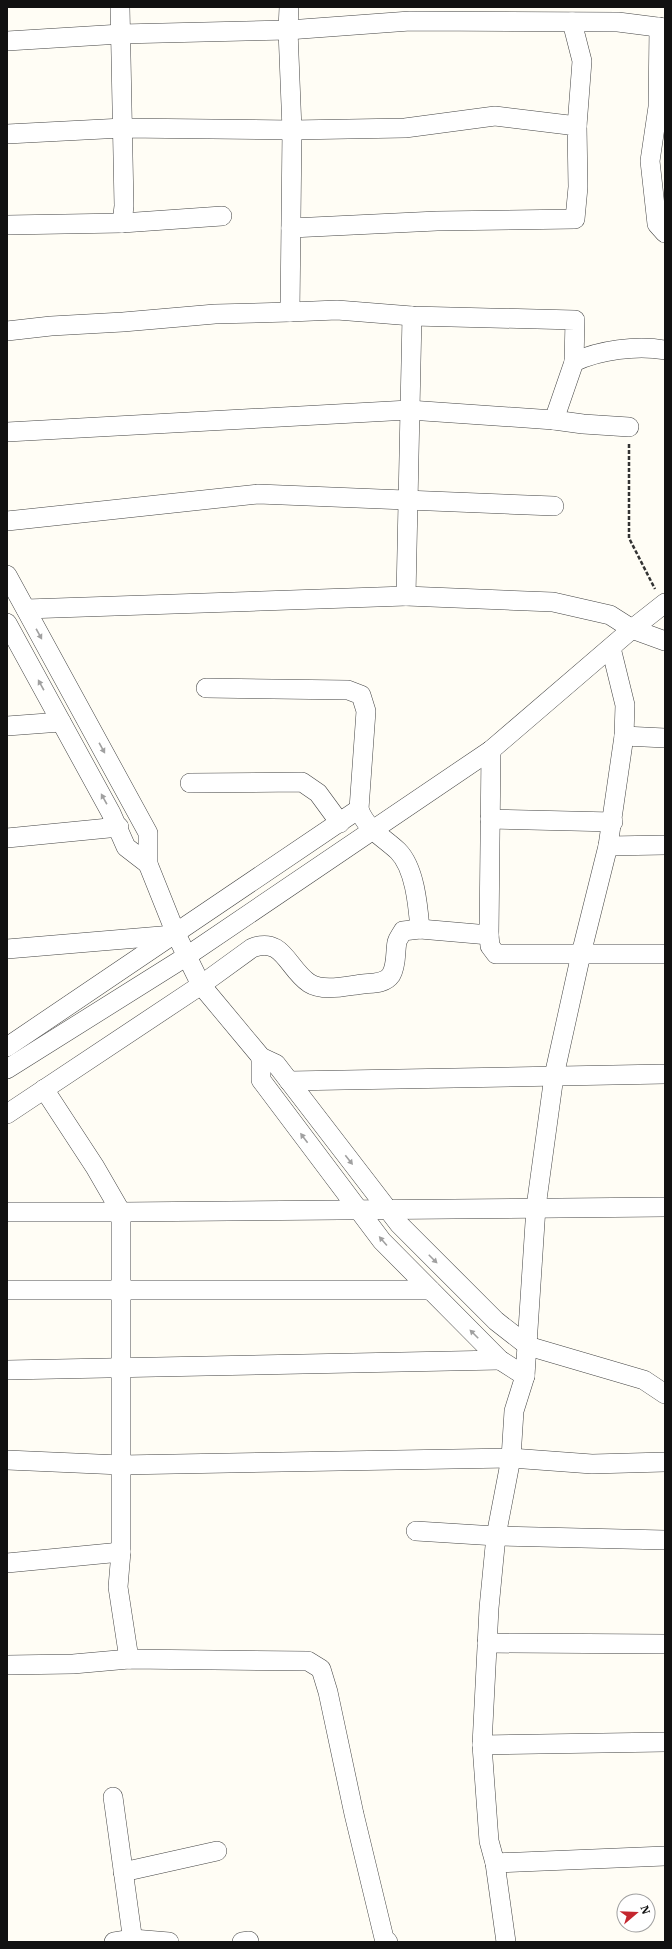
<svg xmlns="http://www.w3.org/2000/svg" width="672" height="1949" font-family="'IBM Plex Serif',serif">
<rect width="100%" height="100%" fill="#fffdf5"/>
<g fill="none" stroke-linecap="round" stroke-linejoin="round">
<g stroke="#444" stroke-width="20">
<g id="minor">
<polyline points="289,7 288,30 292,130 290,312 337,310 412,316 575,320 574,362 554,420 583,424 629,427"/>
<polyline points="572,22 582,61 577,126"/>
<polyline points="659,27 658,107 650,161 657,224 665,233"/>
<polyline points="7,41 121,34 288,30 410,21 618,22 665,28"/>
<polyline points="7,134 123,128 292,130 405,128 495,116 577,126 578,187 575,219 437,221 291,228"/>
<polyline points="122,223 222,216"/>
<polyline points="7,225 122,223 124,206 120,7"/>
<polyline points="412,316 406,596 553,602 610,615 632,629 665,641"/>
<polyline points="7,331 51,326 123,322 215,314 290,312"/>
<path d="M574 362C599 350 637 345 665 350"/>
<polyline points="7,432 409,410 554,420"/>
<polyline points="7,521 258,494 554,506"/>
<polyline points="7,575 148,833 148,864 176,934 201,985 261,1057 276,1064 399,1224 496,1321 528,1346 644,1380 665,1394"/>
<polyline points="26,609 406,596"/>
<polyline points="7,623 111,813 126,847 148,864"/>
<path d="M206 688 348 690 361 695 366 711 359 809C366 829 383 837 398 851 415 868 418 906 420 929"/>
<polyline points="7,726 61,722"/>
<polyline points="624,736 665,738"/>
<polyline points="491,750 489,935 490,946 496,954 665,954"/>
<polyline points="190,783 302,782 318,793 340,823"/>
<polyline points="490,819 613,822"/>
<polyline points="7,838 119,827"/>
<polyline points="608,846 665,845"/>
<polyline points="7,949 173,935"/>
<polyline points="7,1047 359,809"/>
<polyline points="261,1057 261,1080 382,1241 500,1360 525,1376"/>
<polyline points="7,1069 187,956 491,750 632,629 665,603"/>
<polyline points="289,1081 665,1074"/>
<polyline points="44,1089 95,1167 121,1212 665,1207"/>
<path d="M7 1114 201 985 252 948C283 936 287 968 309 983 323 992 346 986 363 984 372 983 385 984 391 975 397 965 395 952 397 942 398 938 401 935 403 931L420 929 489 935"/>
<polyline points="7,1212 121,1212 121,1552 118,1587 129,1659"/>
<polyline points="7,1290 430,1290"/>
<polyline points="7,1370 500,1360"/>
<polyline points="7,1460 121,1465 511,1458 592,1464 665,1462"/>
<polyline points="416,1531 496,1536 665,1540"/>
<polyline points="7,1563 121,1552"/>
<polyline points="487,1643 665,1644"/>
<polyline points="7,1665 73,1664 129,1659 308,1661 321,1669 328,1692 354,1814 384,1938 388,1942"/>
<polyline points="482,1745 665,1742"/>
<polyline points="113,1797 133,1942"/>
<polyline points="495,1863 665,1856"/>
<polyline points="123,1872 217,1851"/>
<polyline points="114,1942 133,1939 169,1942"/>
<polyline points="242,1942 249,1941"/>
<polyline points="506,1942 495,1863 489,1841 482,1745 489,1608 496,1536 511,1458 514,1411 525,1376 536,1207 554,1076 581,954 608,846 624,736 625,705 611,648"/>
</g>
</g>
<polyline stroke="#333" stroke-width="2.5" stroke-dasharray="4 2" stroke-linecap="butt" points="629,444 629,538 655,589"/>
<use href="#minor" stroke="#fff" stroke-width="19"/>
</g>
<defs><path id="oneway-solid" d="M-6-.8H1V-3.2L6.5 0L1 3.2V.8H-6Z"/></defs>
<g fill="#a0a0a0">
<use href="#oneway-solid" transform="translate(39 634) rotate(61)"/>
<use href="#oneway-solid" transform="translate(41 685) rotate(-119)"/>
<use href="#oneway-solid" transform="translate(102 748) rotate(61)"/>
<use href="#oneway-solid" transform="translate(104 799) rotate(-119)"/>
<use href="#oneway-solid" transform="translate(304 1138) rotate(-127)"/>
<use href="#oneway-solid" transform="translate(349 1160) rotate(52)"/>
<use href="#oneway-solid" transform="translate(383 1241) rotate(-131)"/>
<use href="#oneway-solid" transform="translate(433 1259) rotate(45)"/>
<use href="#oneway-solid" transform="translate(474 1334) rotate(-135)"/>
</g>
<rect width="672" height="1949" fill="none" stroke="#111111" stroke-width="16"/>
<g transform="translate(636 1913) rotate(71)"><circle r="19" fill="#ffffff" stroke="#a0a0a0"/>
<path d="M0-3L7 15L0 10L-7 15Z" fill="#c4262e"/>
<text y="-6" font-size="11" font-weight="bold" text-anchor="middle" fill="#111111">N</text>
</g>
</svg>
